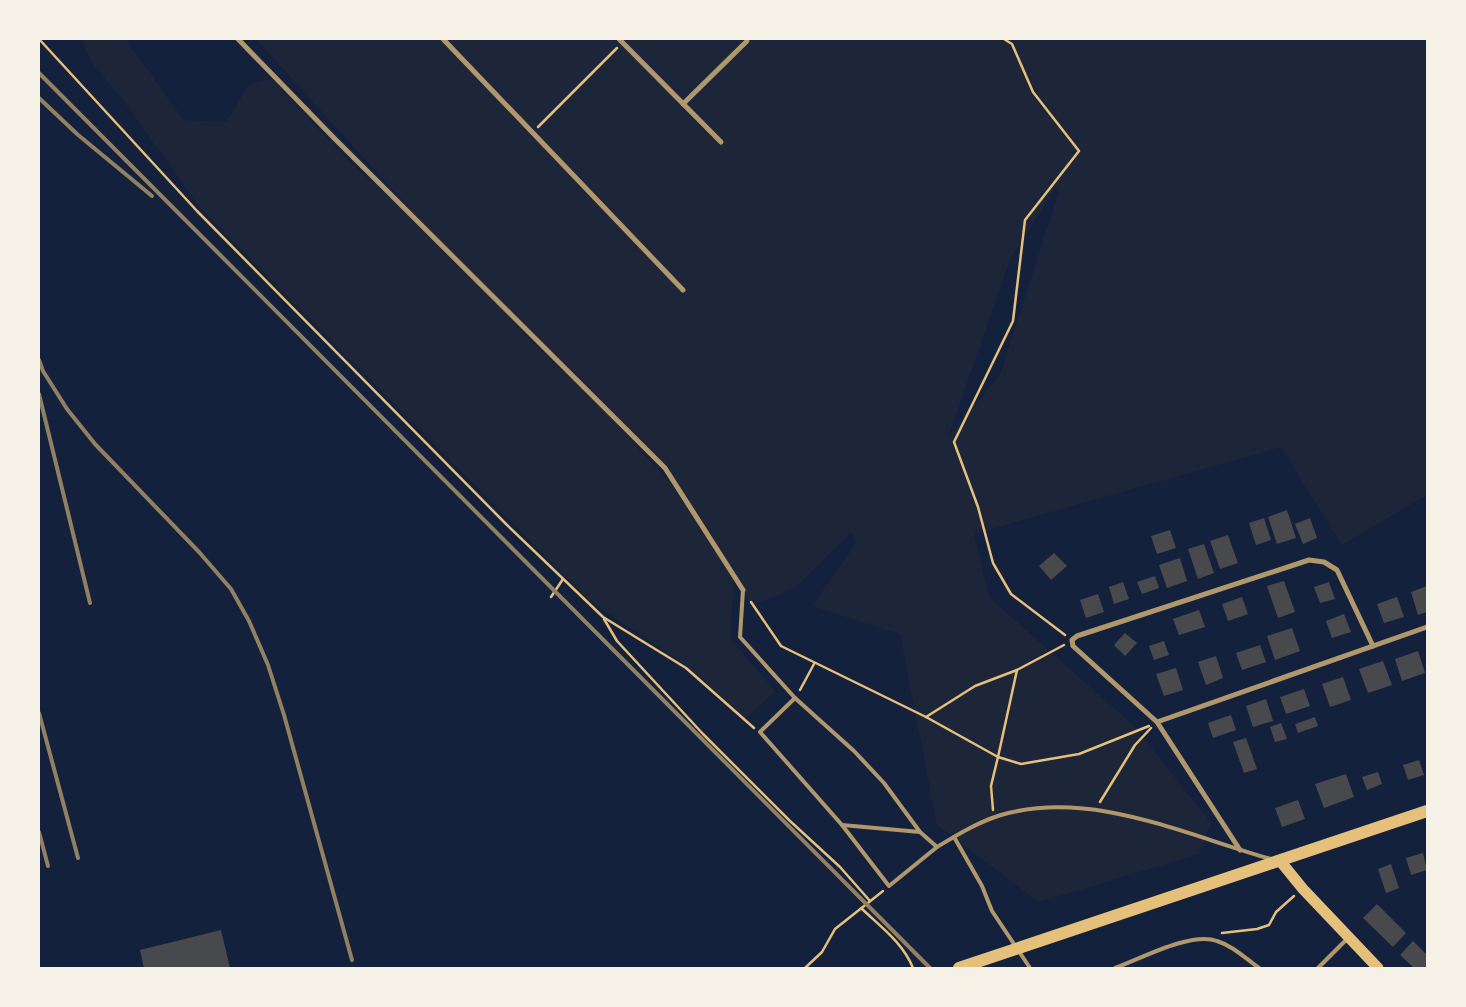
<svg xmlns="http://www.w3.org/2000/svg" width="1466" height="1007" font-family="Inter,sans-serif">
<rect width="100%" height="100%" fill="#14213d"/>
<path fill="#1d2539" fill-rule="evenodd" d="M81 39H128L129 45 184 120 226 122 250 84 271 79 350 162 424 229 554 363 587 392 678 492 667 471 421 221 256 39H1427V495L1342 545 1281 447 974 534 989 597 1134 726 1211 823 1199 854 1039 902 937 825 900 634 812 606 857 542 852 532 795 588 753 606 734 577 730 638 775 691 744 720 685 665 589 600 202 210 121 97 93 64ZM1056 188 1059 192 1000 375 948 437 1011 257Z"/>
<g fill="#48494c">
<polygon points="1287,510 1296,538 1277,544 1268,517"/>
<polygon points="1264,518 1271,540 1256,545 1249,523"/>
<polygon points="1310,518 1317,538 1303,544 1295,524"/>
<polygon points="1170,530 1176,548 1157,554 1151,536"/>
<polygon points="1228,535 1238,563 1220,569 1210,541"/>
<polygon points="1204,544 1214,573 1198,579 1188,549"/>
<polygon points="1054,553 1067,566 1051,580 1039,566"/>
<polygon points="1180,558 1187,581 1167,588 1159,565"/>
<polygon points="1155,576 1159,588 1142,594 1137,582"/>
<polygon points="1284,581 1295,612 1278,618 1267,586"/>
<polygon points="1123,582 1129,599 1114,604 1109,587"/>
<polygon points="1329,582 1335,599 1320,603 1314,587"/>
<polygon points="1427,586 1427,612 1418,615 1411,592"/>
<polygon points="1098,594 1104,612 1086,618 1080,600"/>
<polygon points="1242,597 1248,614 1228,621 1222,604"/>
<polygon points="1397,597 1404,617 1384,623 1377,604"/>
<polygon points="1199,610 1205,627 1179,635 1173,619"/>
<polygon points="1344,614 1351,632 1332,638 1326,621"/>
<polygon points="1292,628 1300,651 1275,660 1267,636"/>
<polygon points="1125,633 1137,643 1125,656 1114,645"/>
<polygon points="1164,641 1169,655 1154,660 1149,646"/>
<polygon points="1260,645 1266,662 1242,670 1236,653"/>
<polygon points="1418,651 1425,673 1402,681 1395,659"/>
<polygon points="1216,656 1223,678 1206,685 1198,662"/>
<polygon points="1383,661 1392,685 1368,693 1359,669"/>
<polygon points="1176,668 1183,690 1164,696 1156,674"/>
<polygon points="1343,677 1351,700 1330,707 1322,684"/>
<polygon points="1304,689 1310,706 1286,714 1280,697"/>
<polygon points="1266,699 1273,721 1253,727 1246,706"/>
<polygon points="1231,715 1236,730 1213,738 1208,723"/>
<polygon points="1315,717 1318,726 1298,733 1295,724"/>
<polygon points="1281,723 1287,739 1275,742 1270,727"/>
<polygon points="1246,738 1257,769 1244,773 1233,742"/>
<polygon points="1419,760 1424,775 1408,780 1403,765"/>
<polygon points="1378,772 1382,784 1367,790 1362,777"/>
<polygon points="1346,774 1354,797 1324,808 1315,784"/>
<polygon points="1298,800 1305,819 1282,827 1275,808"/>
<polygon points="1423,853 1427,870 1411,875 1406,858"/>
<polygon points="1391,864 1399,888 1386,893 1378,869"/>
<polygon points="1377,904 1406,933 1393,947 1363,918"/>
<polygon points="221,930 230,968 144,968 140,950"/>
<polygon points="1413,941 1427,955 1427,968 1414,968 1400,955"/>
</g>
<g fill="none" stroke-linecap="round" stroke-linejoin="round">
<g stroke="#e5c07b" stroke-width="2.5">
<polyline points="39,39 197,211 506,524 603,617 686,668 754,728"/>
<polyline points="1004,39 1012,44 1033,92 1079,151 1025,220 1013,321 954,442 978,507 993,563 1011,594 1065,635"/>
<polyline points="538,127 617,48"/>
<polyline points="551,597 563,579"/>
<polyline points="751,602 781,646 926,717 998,757 1017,670 1064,645"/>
<polyline points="604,619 617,641 703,734 790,821 840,867 870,901"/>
<polyline points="800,690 814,664"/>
<polyline points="926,717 975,686 1017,670"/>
<polyline points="1100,802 1135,745 1151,728"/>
<polyline points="993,810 991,786 998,757 1021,764 1079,754 1149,726"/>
<path d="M861 908C881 927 903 943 913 968"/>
<polyline points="1222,933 1257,929 1269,925 1276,912 1294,896"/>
<polyline points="805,968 822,952 835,929 883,891"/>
</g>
<g stroke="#b1986c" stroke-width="4">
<path d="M743 590 740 637 795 698 854 751 884 783 920 832 937 847C957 835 978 822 1001 815 1092 789 1185 835 1271 859"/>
<polyline points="795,698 760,732 842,825 889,886 937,847"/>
<polyline points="842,825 920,832"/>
<polyline points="954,837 982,886 992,911 1030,968"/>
<path d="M1115 968C1140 959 1192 931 1217 941 1233 946 1245 958 1259 968"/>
<polyline points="1318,968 1347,939"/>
</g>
<g stroke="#b1986c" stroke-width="5">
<polyline points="238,39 334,138 665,468 743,590"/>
<polyline points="443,39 683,290"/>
<polyline points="619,39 721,142"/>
<polyline points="683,104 747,41"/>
<polyline points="1157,722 1427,627"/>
<polyline points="1240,850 1157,722 1073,646 1072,640 1077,636 1309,560 1324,562 1337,570 1373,646"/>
</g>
<polyline stroke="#e5c07b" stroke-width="11" points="1281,862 1303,889 1378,968"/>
<polyline stroke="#e5c07b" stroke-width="12" points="959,968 1427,811"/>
<g stroke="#918062" stroke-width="4">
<polyline points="39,73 930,968"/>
<polyline points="39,98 77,134 152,196"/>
<polyline points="39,360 43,371 67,409 95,444 199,552 231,589 249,621 268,665 284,715 352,960"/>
<polyline points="39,394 90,603"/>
<polyline points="39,713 78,858"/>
<polyline points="39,832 48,866"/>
</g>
</g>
<rect width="1466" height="1007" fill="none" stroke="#f6f1e7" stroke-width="80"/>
</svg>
